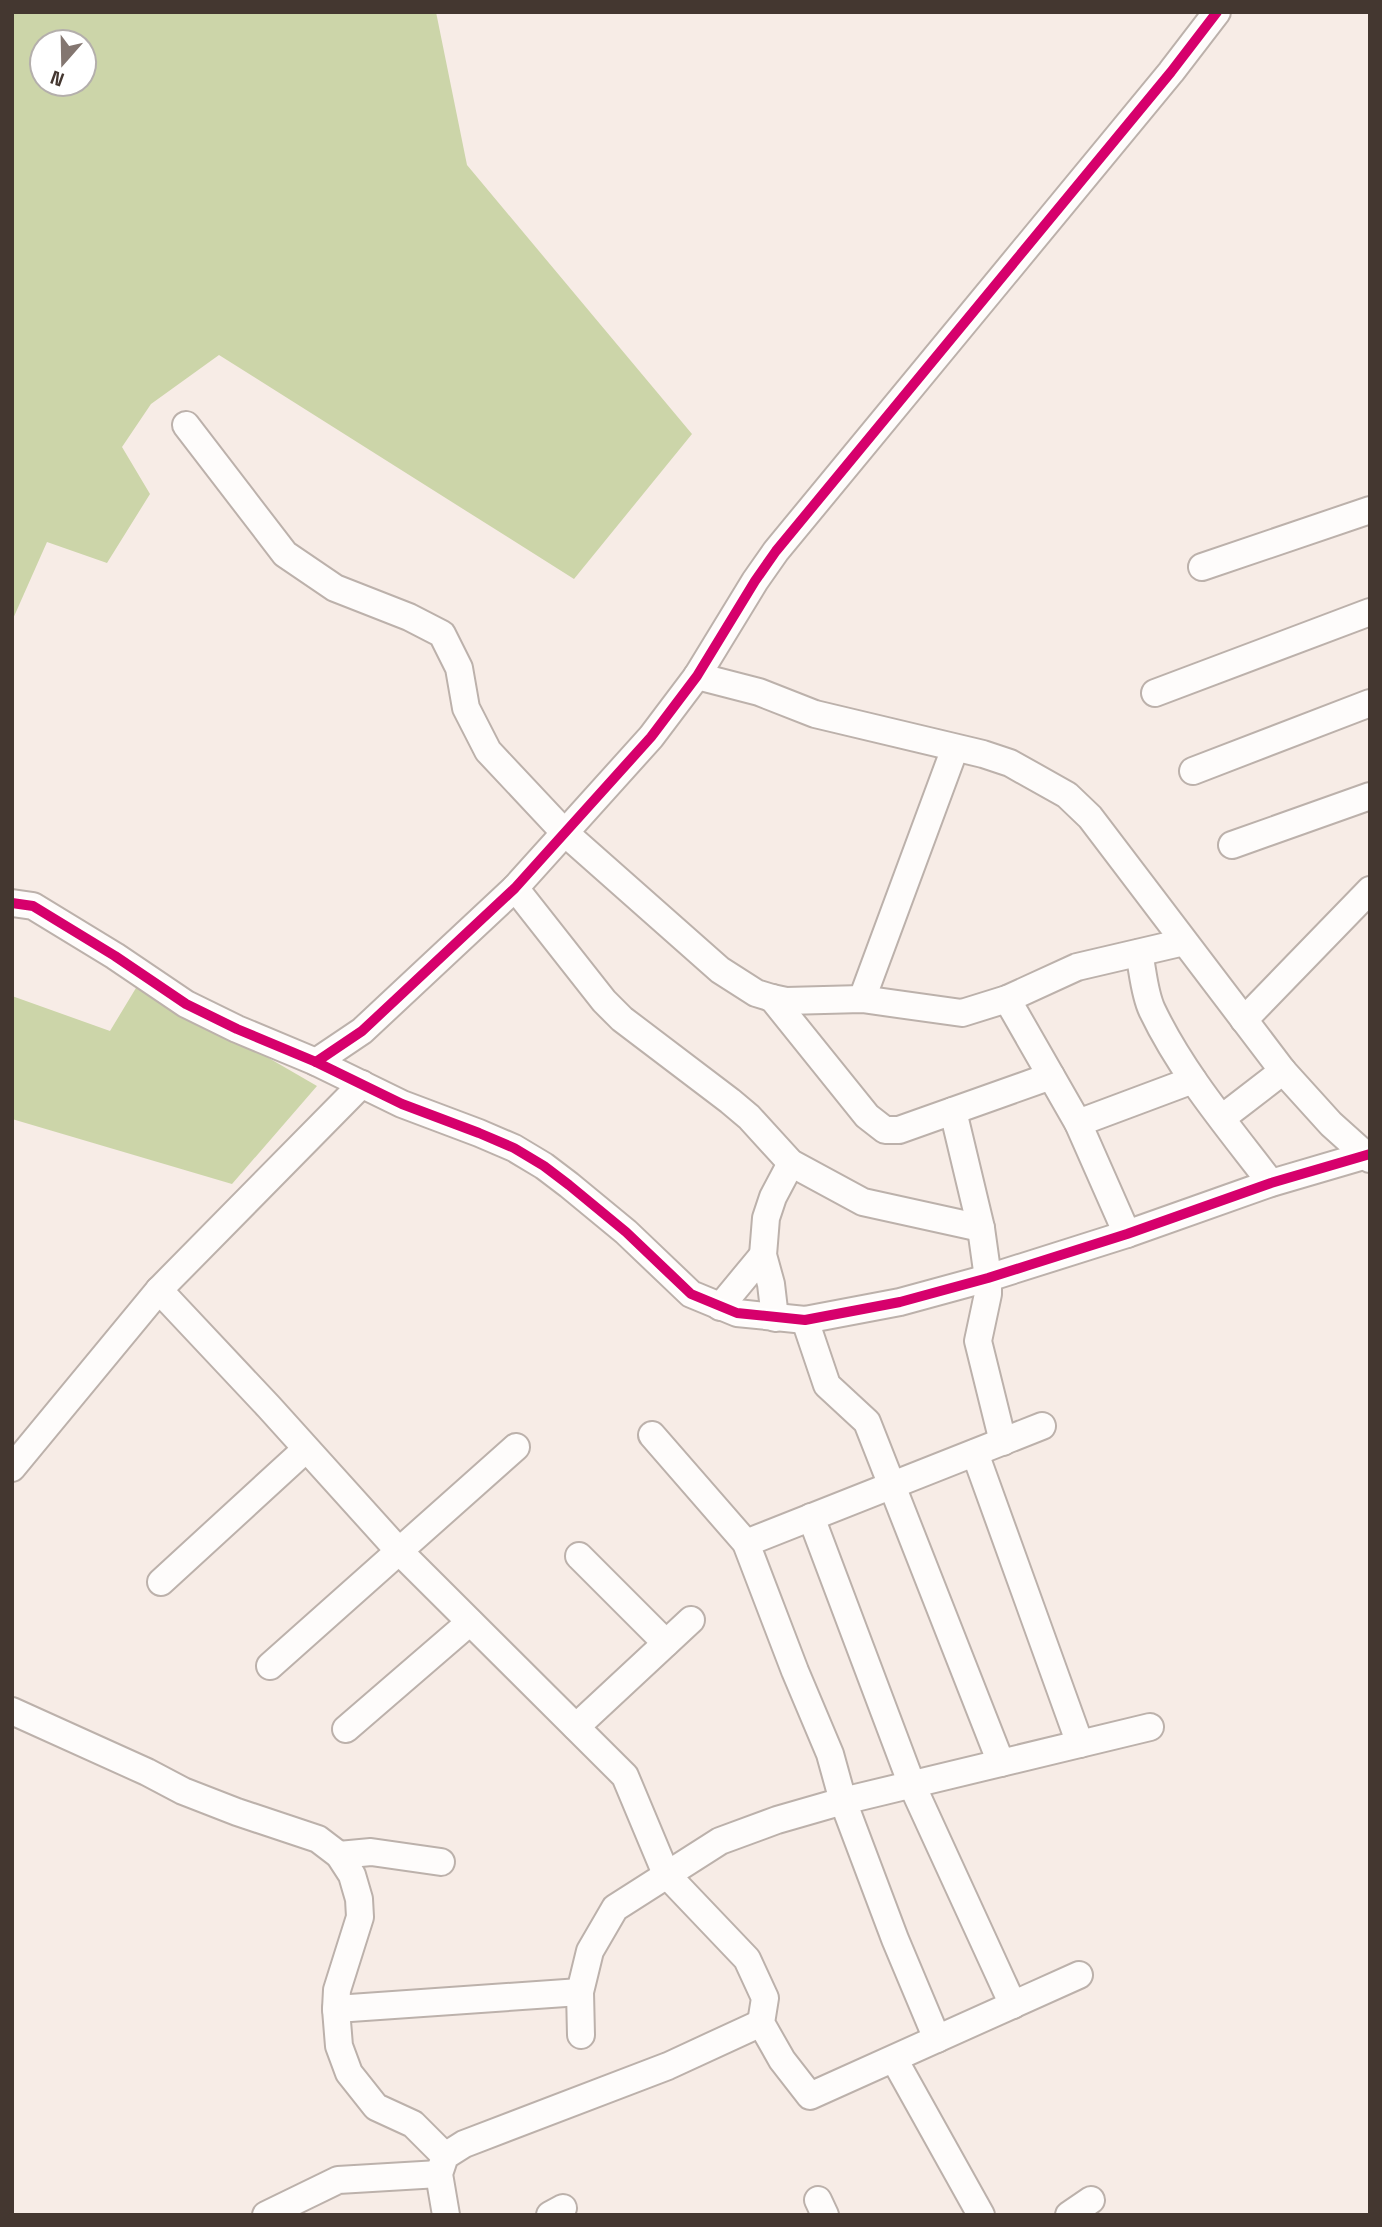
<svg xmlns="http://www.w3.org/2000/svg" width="1382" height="2227" font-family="'Space Grotesk',sans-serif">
<rect width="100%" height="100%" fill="#f7ece6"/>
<g fill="#ccd5a9" fill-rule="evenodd">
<path d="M12 12H436L467 165 692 434 574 579 219 355 151 404 122 447 150 494 107 563 47 542 12 621ZM42 42H84V84H42Z"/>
<polygon points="139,983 317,1086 232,1184 12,1119 12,996 110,1031"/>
</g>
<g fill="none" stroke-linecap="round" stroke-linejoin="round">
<g stroke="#bcb1ab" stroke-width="30">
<g id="minor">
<polyline points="186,425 285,554 335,588 409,617 442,634 459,668 466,708 488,751 564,832 720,970 756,993 772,998 786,1001 862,999 962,1013 1007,999 1077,967 1184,942"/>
<polyline points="1202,567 1370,510"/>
<polyline points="697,676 759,692 815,714 983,754 1010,763 1067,795 1090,817 1283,1071 1331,1124 1370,1159"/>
<polyline points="1155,693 1370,612"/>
<polyline points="1193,771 1370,703"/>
<polyline points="1232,845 1370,796"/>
<polyline points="515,888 604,1001 622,1019 730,1101 749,1117 791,1163 863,1202 981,1228"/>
<polyline points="12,903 33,906 115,956 186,1004 237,1029 316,1062 402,1104 479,1133 514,1148 544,1166 569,1185 626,1232 691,1294 737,1313 805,1320 900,1302 988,1278 1127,1234 1271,1183 1370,1154"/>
<path d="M1139 953C1143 971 1144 993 1152 1010 1182 1073 1229 1128 1271 1183"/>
<polyline points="772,998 867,1116 885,1130 899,1130 1051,1076"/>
<polyline points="862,999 955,748"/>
<polyline points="1007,999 1078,1123 1127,1234"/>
<polyline points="1244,1020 1370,890"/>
<polyline points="316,1062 362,1031 515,888 651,737 697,676 755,581 776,551 1171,72 1217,12"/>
<polyline points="953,1111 981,1228 988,1278 988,1294 978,1341 1003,1442"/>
<polyline points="1222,1118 1283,1071"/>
<polyline points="1078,1123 1193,1080"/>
<polyline points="159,1290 269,1407 399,1551 625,1776 666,1874 747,1959 765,1998 761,2023 782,2060 810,2096 1079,1975"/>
<polyline points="720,1307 763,1255"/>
<polyline points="775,1318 771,1284 763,1255 766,1218 773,1197 791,1163"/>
<polyline points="805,1320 827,1385 867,1422 1001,1763"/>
<polyline points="652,1435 746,1543 795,1671 830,1754 843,1801 895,1939 937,2039"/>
<polyline points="975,1453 1080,1744"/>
<polyline points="12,1468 159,1290 362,1084"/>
<polyline points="811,1517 912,1785 1013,2005"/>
<polyline points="746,1543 1042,1426"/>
<polyline points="579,1556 666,1643"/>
<polyline points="161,1582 306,1449"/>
<polyline points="270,1666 516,1447"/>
<polyline points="12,1711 147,1772 183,1791 237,1812 318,1839 339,1855 352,1875 359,1899 360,1917 337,1990 336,2009 339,2046 349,2073 376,2107 413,2124 445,2156"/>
<polyline points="576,1727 691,1620"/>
<polyline points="346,1729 470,1622"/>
<polyline points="339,1855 371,1852 441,1862"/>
<polyline points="336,2009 580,1992"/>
<polyline points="581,2035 580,1992 590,1951 615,1908 720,1841 777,1820 843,1801 1150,1727"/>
<polyline points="894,2059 981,2215"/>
<polyline points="818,2200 825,2215"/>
<polyline points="266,2215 338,2180 439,2174"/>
<polyline points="446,2215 439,2174 445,2156 464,2144 668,2066 761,2023"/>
<polyline points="550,2215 563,2208"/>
<polyline points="1069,2215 1091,2200"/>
</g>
</g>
<use href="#minor" stroke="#fefcfb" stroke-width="26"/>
<g stroke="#fff" stroke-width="15">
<g id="cycleway">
<polyline points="12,903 33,906 115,956 186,1004 237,1029 316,1062 402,1104 479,1133 514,1148 544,1166 569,1185 626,1232 691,1294 737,1313 805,1320 900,1302 988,1278 1127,1234 1271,1183 1370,1154"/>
<polyline points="316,1062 362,1031 515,888 651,737 697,676 755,581 776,551 1171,72 1217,12"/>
</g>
</g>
<use href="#cycleway" stroke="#d6006c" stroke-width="10"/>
</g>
<rect width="1382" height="2227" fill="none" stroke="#443730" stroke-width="28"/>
<g transform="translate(63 63) rotate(200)"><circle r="33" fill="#ffffff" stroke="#b4afac" stroke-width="2"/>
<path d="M0-5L12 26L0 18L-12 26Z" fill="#837670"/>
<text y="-10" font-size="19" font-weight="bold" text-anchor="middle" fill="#443730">N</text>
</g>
</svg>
